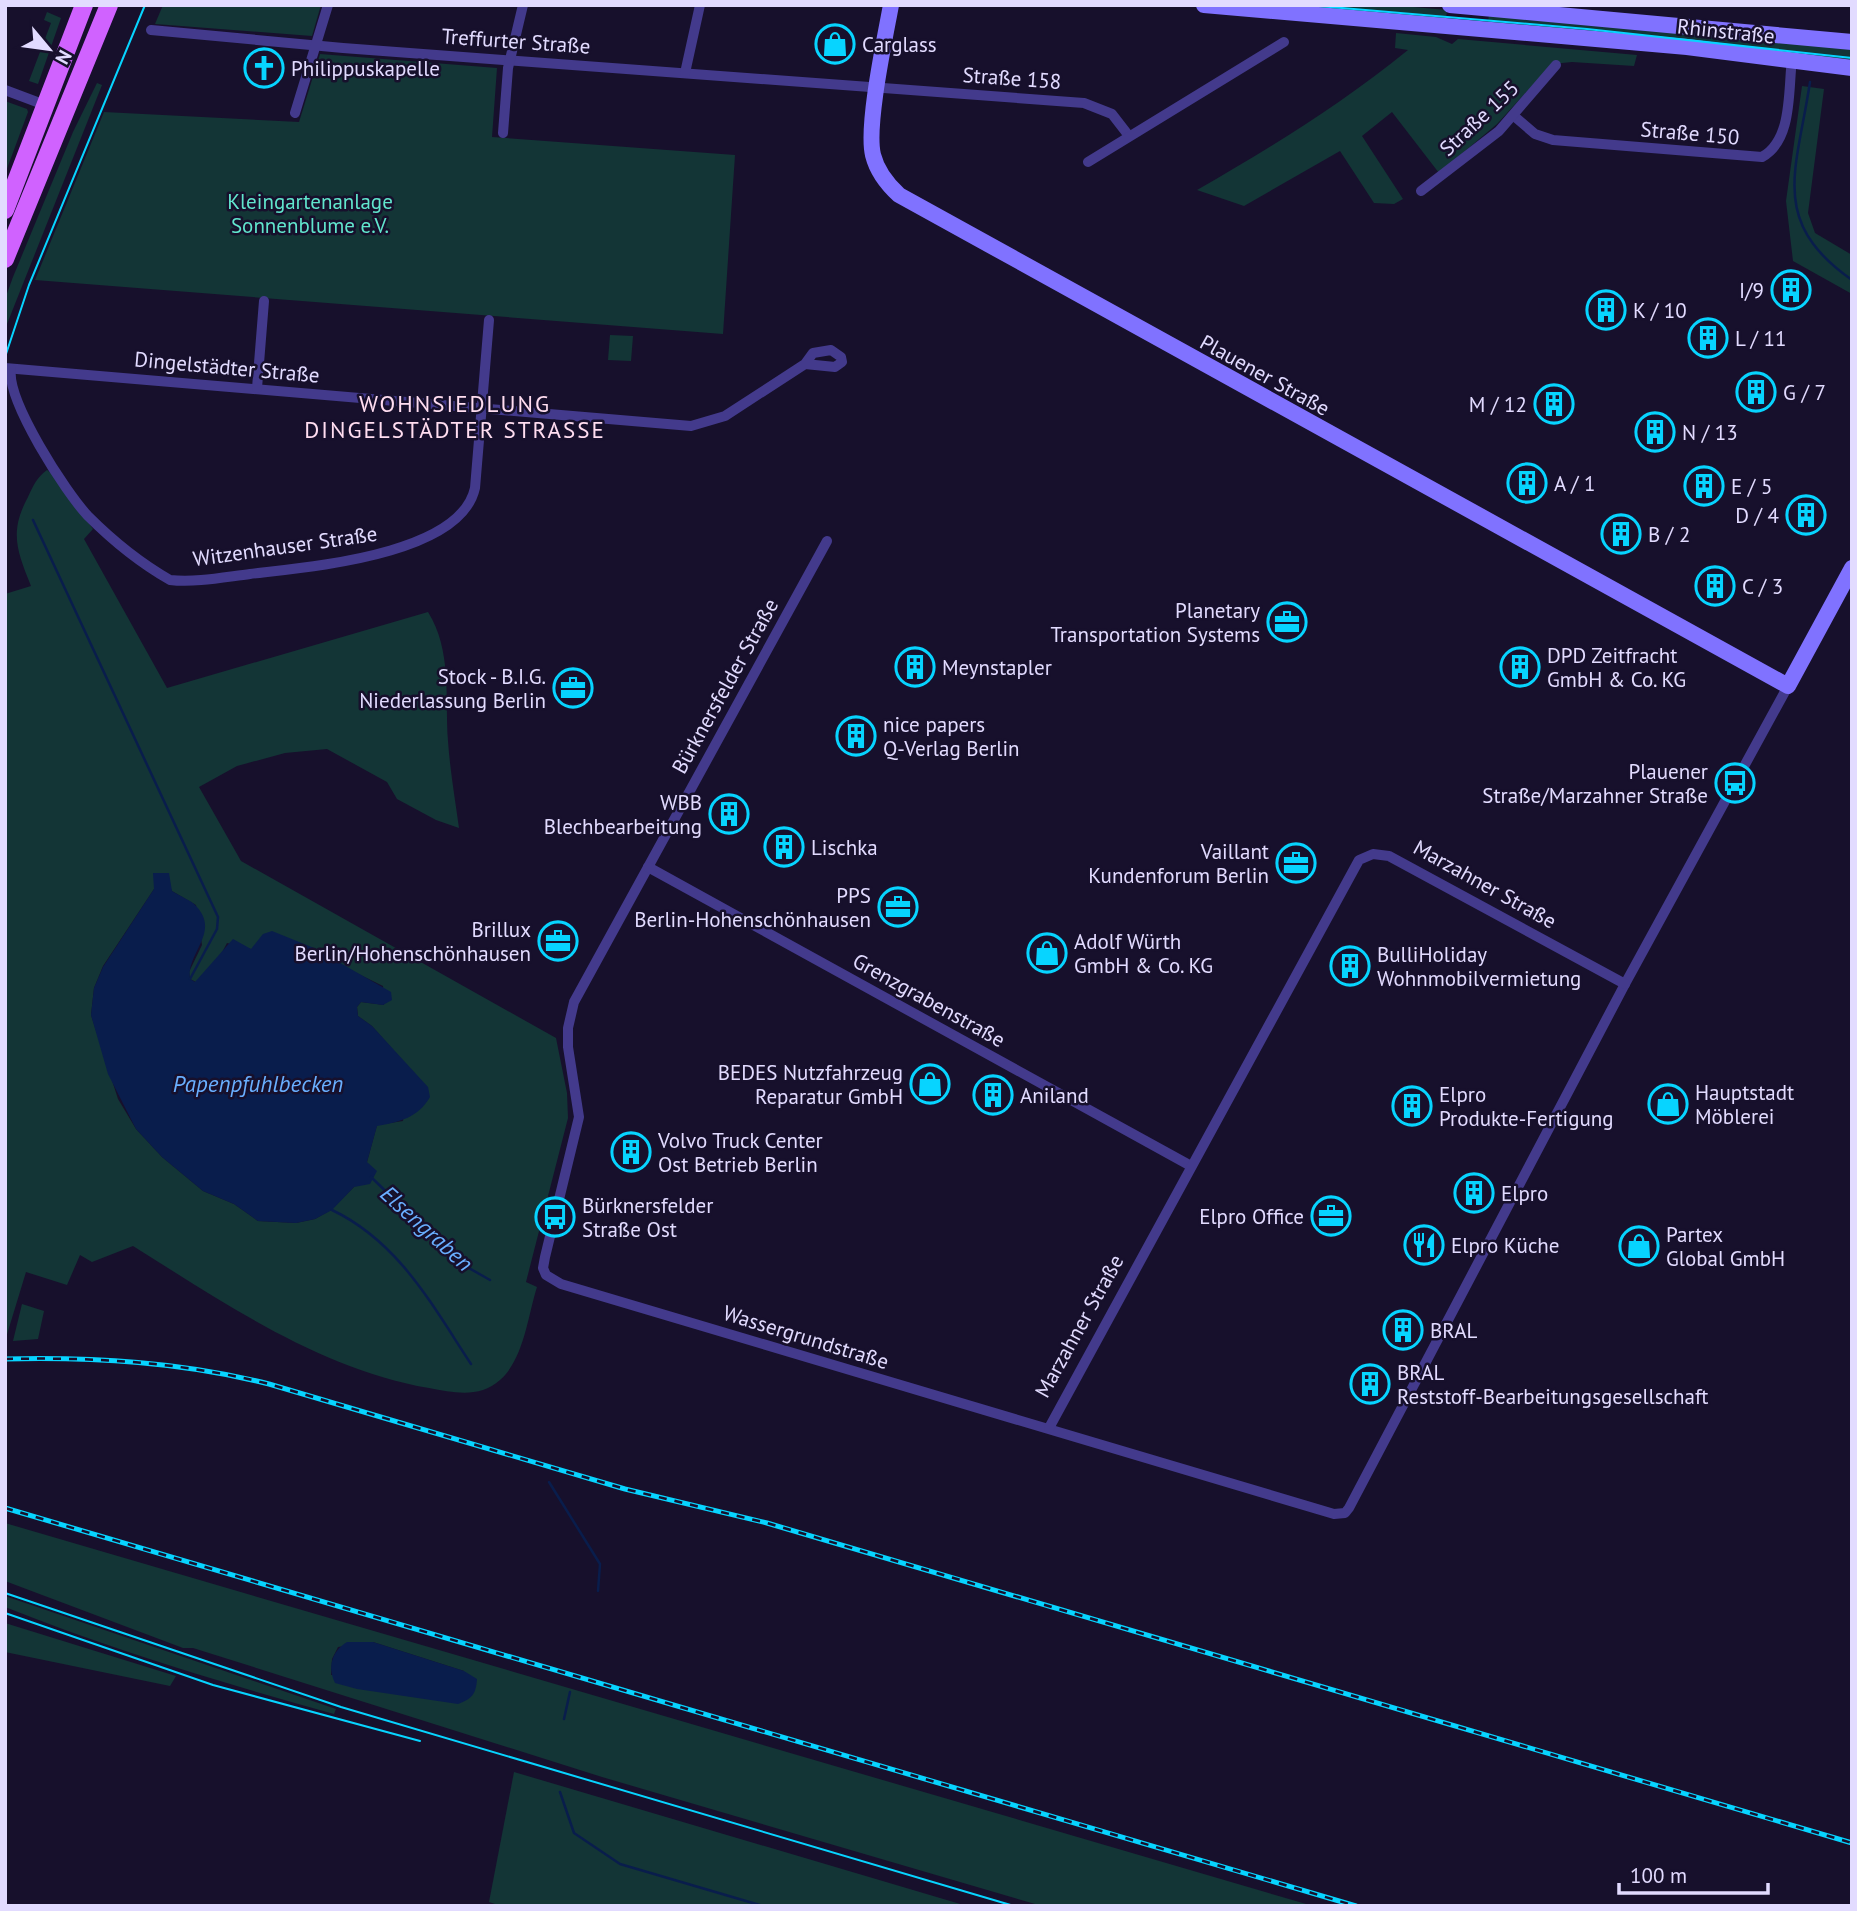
<svg xmlns="http://www.w3.org/2000/svg" width="1857" height="1911" font-family="'PT Sans',sans-serif">
<rect width="100%" height="100%" fill="#17102c"/>
<g fill="#133536" fill-rule="evenodd">
<polygon points="163,5 321,5 312,36 155,24"/>
<polygon points="1271,5 1391,5 1447,10 1446,19"/>
<polygon points="47,12 61,18 38,84 29,81 51,23 44,20"/>
<polygon points="1489,14 1852,48 1852,63 1488,23"/>
<path d="M1396 33 1436 37 1452 44 1458 39 1637 55 1634 66 1572 62 1552 64 1497 124 1439 173 1392 112 1362 136 1403 199 1394 204 1374 203 1340 151 1244 206 1197 190C1272 147 1340 105 1408 50L1395 48Z"/>
<polygon points="320,54 497,68 492,137 735,155 723,334 35,280 104,112 299,122"/>
<polygon points="97,83 102,85 5,329 5,299 13,277 73,132"/>
<polygon points="1802,86 1824,89 1808,213 1815,233 1852,255 1852,294 1793,261 1786,201"/>
<polygon points="5,101 27,109 28,112 5,174"/>
<polygon points="610,335 633,336 631,361 608,360"/>
<path d="M47 470 56 477 93 529 84 539 167 688 428 612C452 650 445 697 448 741 450 770 455 799 459 828L436 820 397 799 387 782 327 749 285 753 237 766 199 787 241 861 556 1038 567 1093 568 1118 526 1282 537 1287C528 1315 524 1359 500 1380 480 1398 455 1393 429 1388 320 1369 226 1304 133 1246L92 1262 80 1255 67 1285 26 1272 5 1341V594L31 586C17 551 9 532 28 497 33 486 37 477 47 470ZM168 883 172 891 196 905 202 945 189 972 190 979 196 982 218 960 227 943 251 949 314 948 336 963 383 986 384 1005 361 1002 357 1007 358 1016 372 1026 409 1068 403 1121 377 1125 367 1162 354 1187 331 1210 315 1219 296 1223 258 1221 234 1204 203 1191 162 1157 136 1129 118 1099 91 1015 94 988 103 966 154 889Z"/>
<polygon points="22,1304 44,1311 38,1339 13,1341"/>
<path d="M5 1523 1313 1906H1042L602 1777 193 1648H183L5 1581ZM373 1642 464 1671 331 1675 332 1659 338 1647Z"/>
<path d="M5 1596 336 1709 334 1714C223 1683 113 1650 5 1607Z"/>
<polygon points="5,1623 176,1676 170,1686 5,1652"/>
<polygon points="514,1772 967,1906 501,1906 489,1902"/>
</g>
<g fill="#091d4c">
<path d="M153 873H169L172 891C179 896 191 900 196 906 221 932 186 954 190 979L195 982 233 939 251 949 263 934 272 931 314 948 391 992 392 1000 383 1005 361 1002 357 1007 358 1016 372 1026 428 1087 430 1097C418 1118 399 1122 377 1126L367 1162 377 1171 370 1184 354 1187 332 1210 315 1219 296 1223 258 1221 234 1204 203 1191 162 1157 136 1129 108 1074 91 1015 94 988 103 967 154 889Z"/>
<path d="M347 1642H373L464 1671 477 1679C476 1694 472 1699 458 1704L357 1689 335 1683C327 1667 332 1651 347 1642Z"/>
</g>
<g fill="none" stroke-linecap="round" stroke-linejoin="round">
<g stroke="#091d4c" stroke-width="2.5">
<path d="M1810 82C1797 170 1768 221 1852 280"/>
<polyline points="33,520 218,917 217,929 190,979"/>
<polyline points="371,1177 460,1263 490,1280"/>
<path d="M332 1210C399 1242 432 1305 471 1364"/>
<polyline points="549,1482 600,1564 598,1591"/>
<polyline points="564,1719 570,1692"/>
<polyline points="560,1792 574,1833 620,1864 763,1906"/>
</g>
<g stroke="#433a8c" stroke-width="10">
<polyline points="151,30 343,48 1084,103 1112,114 1129,136"/>
<polyline points="685,73 700,5"/>
<polyline points="5,90 45,105"/>
<polyline points="295,113 328,5"/>
<path d="M1514 116 1535 134 1553 140 1762 157C1793 140 1788 90 1792 59"/>
<polyline points="503,133 508,68 523,5"/>
<polyline points="1088,162 1284,42"/>
<polyline points="1421,191 1499,131 1556,65"/>
<polyline points="5,368 691,426 725,416 805,364 813,353 831,350 841,357 842,362 835,367 805,364"/>
<path d="M11 369C6 400 66 493 88 516 111 539 142 564 170 580 195 583 225 577 250 574 306 567 460 556 475 488L489 320"/>
<polyline points="257,388 264,301"/>
<polyline points="827,541 574,1002 568,1028 568,1047 579,1117 545,1257 543,1268 546,1275 561,1284 1334,1514 1345,1513 1349,1508 1625,984 1788,686"/>
<polyline points="648,867 1191,1166"/>
<polyline points="1049,1428 1359,860 1373,854 1389,856 1625,984"/>
</g>
<g stroke="#8072ff" stroke-width="16">
<path d="M891 5C885 38 866 126 873 155 877 171 887 184 899 195L1788 686 1852 568"/>
<polyline points="1204,5 1687,47 1852,68"/>
<polyline points="1450,5 1852,42"/>
</g>
<g stroke="#d062ff" stroke-width="18">
<polyline points="5,210 84,5"/>
<polyline points="5,259 109,5"/>
</g>
<g stroke="#07d4ff" stroke-width="2">
<polyline points="1307,5 1587,29 1852,58"/>
<polyline points="5,357 29,285 145,5"/>
<polyline points="5,1593 341,1707 1014,1906"/>
<polyline points="5,1613 213,1685 420,1741"/>
</g>
<g stroke="#07d4ff" stroke-width="5">
<g id="rail">
<path d="M5 1359C95 1357 182 1362 269 1384L625 1489 767 1523 1852 1843"/>
<polyline points="5,1508 1356,1906"/>
</g>
</g>
<use href="#rail" stroke="#17102c" stroke-width="2.5" stroke-dasharray="8" stroke-linecap="butt"/>
</g>
<defs>
<g id="shop-ring" transform="scale(2.0125)"><circle r="9.5" fill="#17102c" stroke="#07d4ff" stroke-width="1.5"/><path d="M-5-2.5h2.3a2.7 3.5 0 0 1 5.4 0H5L5.5 6h-11ZM-1.5-2.5h3a1.5 2.3 0 0 0-3 0Z" fill="#07d4ff"/></g>
<g id="church-ring" transform="scale(2.0125)"><circle r="9.5" fill="#17102c" stroke="#07d4ff" stroke-width="1.5"/><path d="M-1.2-6h2.4v3.5h3.3v2.4h-3.3V6h-2.4V-.1h-3.3v-2.4h3.3Z" fill="#07d4ff"/></g>
<g id="building-ring" transform="scale(2.0125)"><circle r="9.5" fill="#17102c" stroke="#07d4ff" stroke-width="1.5"/><path d="M-4-6H4V6H1V3H-1V6H-4ZM-2.5-4.3h1.7v1.8h-1.7ZM.8-4.3h1.7v1.8H.8ZM-2.5-1h1.7V.8h-1.7ZM.8-1h1.7V.8H.8Z" fill="#07d4ff"/></g>
<g id="office-ring" transform="scale(2.0125)"><circle r="9.5" fill="#17102c" stroke="#07d4ff" stroke-width="1.5"/><path d="M-6-3h4V-5.5h4V-3h4V5H-6ZM-1-4.5V-3h2v-1.5ZM-6 0V1H6V0Z" fill="#07d4ff"/></g>
<g id="bus-ring" transform="scale(2.0125)"><circle r="9.5" fill="#17102c" stroke="#07d4ff" stroke-width="1.5"/><path d="M-5-6H5V4H4V6H2V4H-2V6H-4V4H-5ZM-3.5-4V0h7V-4ZM-3.5 1.2v1.5H-2V1.2ZM2 1.2v1.5H3.5V1.2Z" fill="#07d4ff"/></g>
<g id="restaurant-ring" transform="scale(2.0125)"><circle r="9.5" fill="#17102c" stroke="#07d4ff" stroke-width="1.5"/><path d="M-5-6h1v4h1v-4h1v4h1v-4h1v5L-1.5 .5V6h-2V.5L-5-1ZM5-6V6H3V1.5H1.5Q1.5-4 5-6Z" fill="#07d4ff"/></g>
</defs>
<g fill-rule="evenodd">
<use href="#shop-ring" x="835" y="44"/>
<use href="#church-ring" x="264" y="68"/>
<use href="#building-ring" x="1791" y="290"/>
<use href="#building-ring" x="1606" y="310"/>
<use href="#building-ring" x="1708" y="338"/>
<use href="#building-ring" x="1756" y="392"/>
<use href="#building-ring" x="1554" y="404"/>
<use href="#building-ring" x="1655" y="432"/>
<use href="#building-ring" x="1527" y="483"/>
<use href="#building-ring" x="1704" y="486"/>
<use href="#building-ring" x="1806" y="515"/>
<use href="#building-ring" x="1621" y="534"/>
<use href="#building-ring" x="1715" y="586"/>
<use href="#office-ring" x="1287" y="622"/>
<use href="#building-ring" x="915" y="667"/>
<use href="#building-ring" x="1520" y="667"/>
<use href="#office-ring" x="573" y="688"/>
<use href="#building-ring" x="856" y="736"/>
<use href="#bus-ring" x="1735" y="783"/>
<use href="#building-ring" x="729" y="814"/>
<use href="#building-ring" x="784" y="847"/>
<use href="#office-ring" x="1296" y="863"/>
<use href="#office-ring" x="898" y="907"/>
<use href="#office-ring" x="558" y="941"/>
<use href="#shop-ring" x="1047" y="953"/>
<use href="#building-ring" x="1350" y="966"/>
<use href="#shop-ring" x="930" y="1084"/>
<use href="#building-ring" x="993" y="1095"/>
<use href="#shop-ring" x="1668" y="1104"/>
<use href="#building-ring" x="1412" y="1106"/>
<use href="#building-ring" x="631" y="1152"/>
<use href="#building-ring" x="1474" y="1193"/>
<use href="#office-ring" x="1331" y="1216"/>
<use href="#bus-ring" x="555" y="1217"/>
<use href="#restaurant-ring" x="1424" y="1245"/>
<use href="#shop-ring" x="1639" y="1246"/>
<use href="#building-ring" x="1403" y="1330"/>
<use href="#building-ring" x="1370" y="1384"/>
</g>
<g text-anchor="middle" dominant-baseline="central" stroke-width="5" stroke-linejoin="round" paint-order="stroke">
<g font-size="21" fill="#e2dbff" stroke="#17102c">
<text transform="translate(1726 31) rotate(6)">Rhinstraße</text>
<text transform="translate(516 41) rotate(4)">Treffurter Straße</text>
<text transform="translate(1012 78) rotate(4)">Straße 158</text>
<text transform="translate(1479 118) rotate(-43)">Straße 155</text>
<text transform="translate(1690 133) rotate(5)">Straße 150</text>
<text transform="translate(227 367) rotate(5)">Dingelstädter Straße</text>
<text transform="translate(1265 375) rotate(29)">Plauener Straße</text>
<text transform="translate(285 546) rotate(-8)">Witzenhauser Straße</text>
<text transform="translate(725 686) rotate(-61)">Bürknersfelder Straße</text>
<text transform="translate(1485 884) rotate(29)">Marzahner Straße</text>
<text transform="translate(929 1000) rotate(29)">Grenzgrabenstraße</text>
<text transform="translate(1079 1326) rotate(-61)">Marzahner Straße</text>
<text transform="translate(806 1337) rotate(17)">Wassergrundstraße</text>
</g>
<g font-size="21" fill="#e2dbff" stroke="#17102c" text-anchor="start">
<text x="862" y="44">Carglass</text>
<text x="291" y="68">Philippuskapelle</text>
<text x="1764" y="290" text-anchor="end">I/9</text>
<text x="1633" y="310">K / 10</text>
<text x="1735" y="338">L / 11</text>
<text x="1783" y="392">G / 7</text>
<text x="1527" y="404" text-anchor="end">M / 12</text>
<text x="1682" y="432">N / 13</text>
<text x="1554" y="483">A / 1</text>
<text x="1731" y="486">E / 5</text>
<text x="1779" y="515" text-anchor="end">D / 4</text>
<text x="1648" y="534">B / 2</text>
<text x="1742" y="586">C / 3</text>
<text x="1260" y="610" text-anchor="end">Planetary<tspan x="1260" dy="24">Transportation Systems</tspan></text>
<text x="1547" y="655">DPD Zeitfracht<tspan x="1547" dy="24">GmbH &amp; Co. KG</tspan></text>
<text x="942" y="667">Meynstapler</text>
<text x="546" y="676" text-anchor="end">Stock - B.I.G.<tspan x="546" dy="24">Niederlassung Berlin</tspan></text>
<text x="883" y="724">nice papers<tspan x="883" dy="24">Q-Verlag Berlin</tspan></text>
<text x="1708" y="771" text-anchor="end">Plauener<tspan x="1708" dy="24">Straße/Marzahner Straße</tspan></text>
<text x="702" y="802" text-anchor="end">WBB<tspan x="702" dy="24">Blechbearbeitung</tspan></text>
<text x="811" y="847">Lischka</text>
<text x="1269" y="851" text-anchor="end">Vaillant<tspan x="1269" dy="24">Kundenforum Berlin</tspan></text>
<text x="871" y="895" text-anchor="end">PPS<tspan x="871" dy="24">Berlin-Hohenschönhausen</tspan></text>
<text x="531" y="929" text-anchor="end">Brillux<tspan x="531" dy="24">Berlin/Hohenschönhausen</tspan></text>
<text x="1074" y="941">Adolf Würth<tspan x="1074" dy="24">GmbH &amp; Co. KG</tspan></text>
<text x="1377" y="954">BulliHoliday<tspan x="1377" dy="24">Wohnmobilvermietung</tspan></text>
<text x="903" y="1072" text-anchor="end">BEDES Nutzfahrzeug<tspan x="903" dy="24">Reparatur GmbH</tspan></text>
<text x="1695" y="1092">Hauptstadt<tspan x="1695" dy="24">Möblerei</tspan></text>
<text x="1439" y="1094">Elpro<tspan x="1439" dy="24">Produkte-Fertigung</tspan></text>
<text x="1020" y="1095">Aniland</text>
<text x="658" y="1140">Volvo Truck Center<tspan x="658" dy="24">Ost Betrieb Berlin</tspan></text>
<text x="1501" y="1193">Elpro</text>
<text x="582" y="1205">Bürknersfelder<tspan x="582" dy="24">Straße Ost</tspan></text>
<text x="1304" y="1216" text-anchor="end">Elpro Office</text>
<text x="1666" y="1234">Partex<tspan x="1666" dy="24">Global GmbH</tspan></text>
<text x="1451" y="1245">Elpro Küche</text>
<text x="1430" y="1330">BRAL</text>
<text x="1397" y="1372">BRAL<tspan x="1397" dy="24">Reststoff-Bearbeitungsgesellschaft</tspan></text>
</g>
<g font-size="21" fill="#61e5cd" stroke="#17102c">
<text x="310" y="201">Kleingartenanlage<tspan x="310" dy="24">Sonnenblume e.V.</tspan></text>
</g>
<g font-size="23" letter-spacing="2" fill="#ffddf0" stroke="#17102c">
<text x="455" y="403">WOHNSIEDLUNG<tspan x="455" dy="26">DINGELSTÄDTER STRASSE</tspan></text>
</g>
<g font-size="23" font-style="italic" fill="#69afff" stroke="#17102c">
<text x="258" y="1083">Papenpfuhlbecken</text>
<text transform="translate(427 1228) rotate(42)">Elsengraben</text>
</g>
</g>
<rect width="1857" height="1911" fill="none" stroke="#e2dbff" stroke-width="14"/>
<g transform="translate(49 49) rotate(119)" stroke="#17102c" stroke-width="5" paint-order="stroke">
<path d="M0-5L12 26L0 18L-12 26Z" fill="#e2dbff"/>
<text y="-10" font-size="19" font-weight="bold" text-anchor="middle" fill="#e2dbff">N</text>
</g>
<path d="M1619 1883v10h149v-10" fill="none" stroke="#e2dbff" stroke-width="3.5"/>
<text x="1630" y="1883" font-size="21" fill="#e2dbff" stroke="#17102c" stroke-width="5" paint-order="stroke">100 m</text>
</svg>
